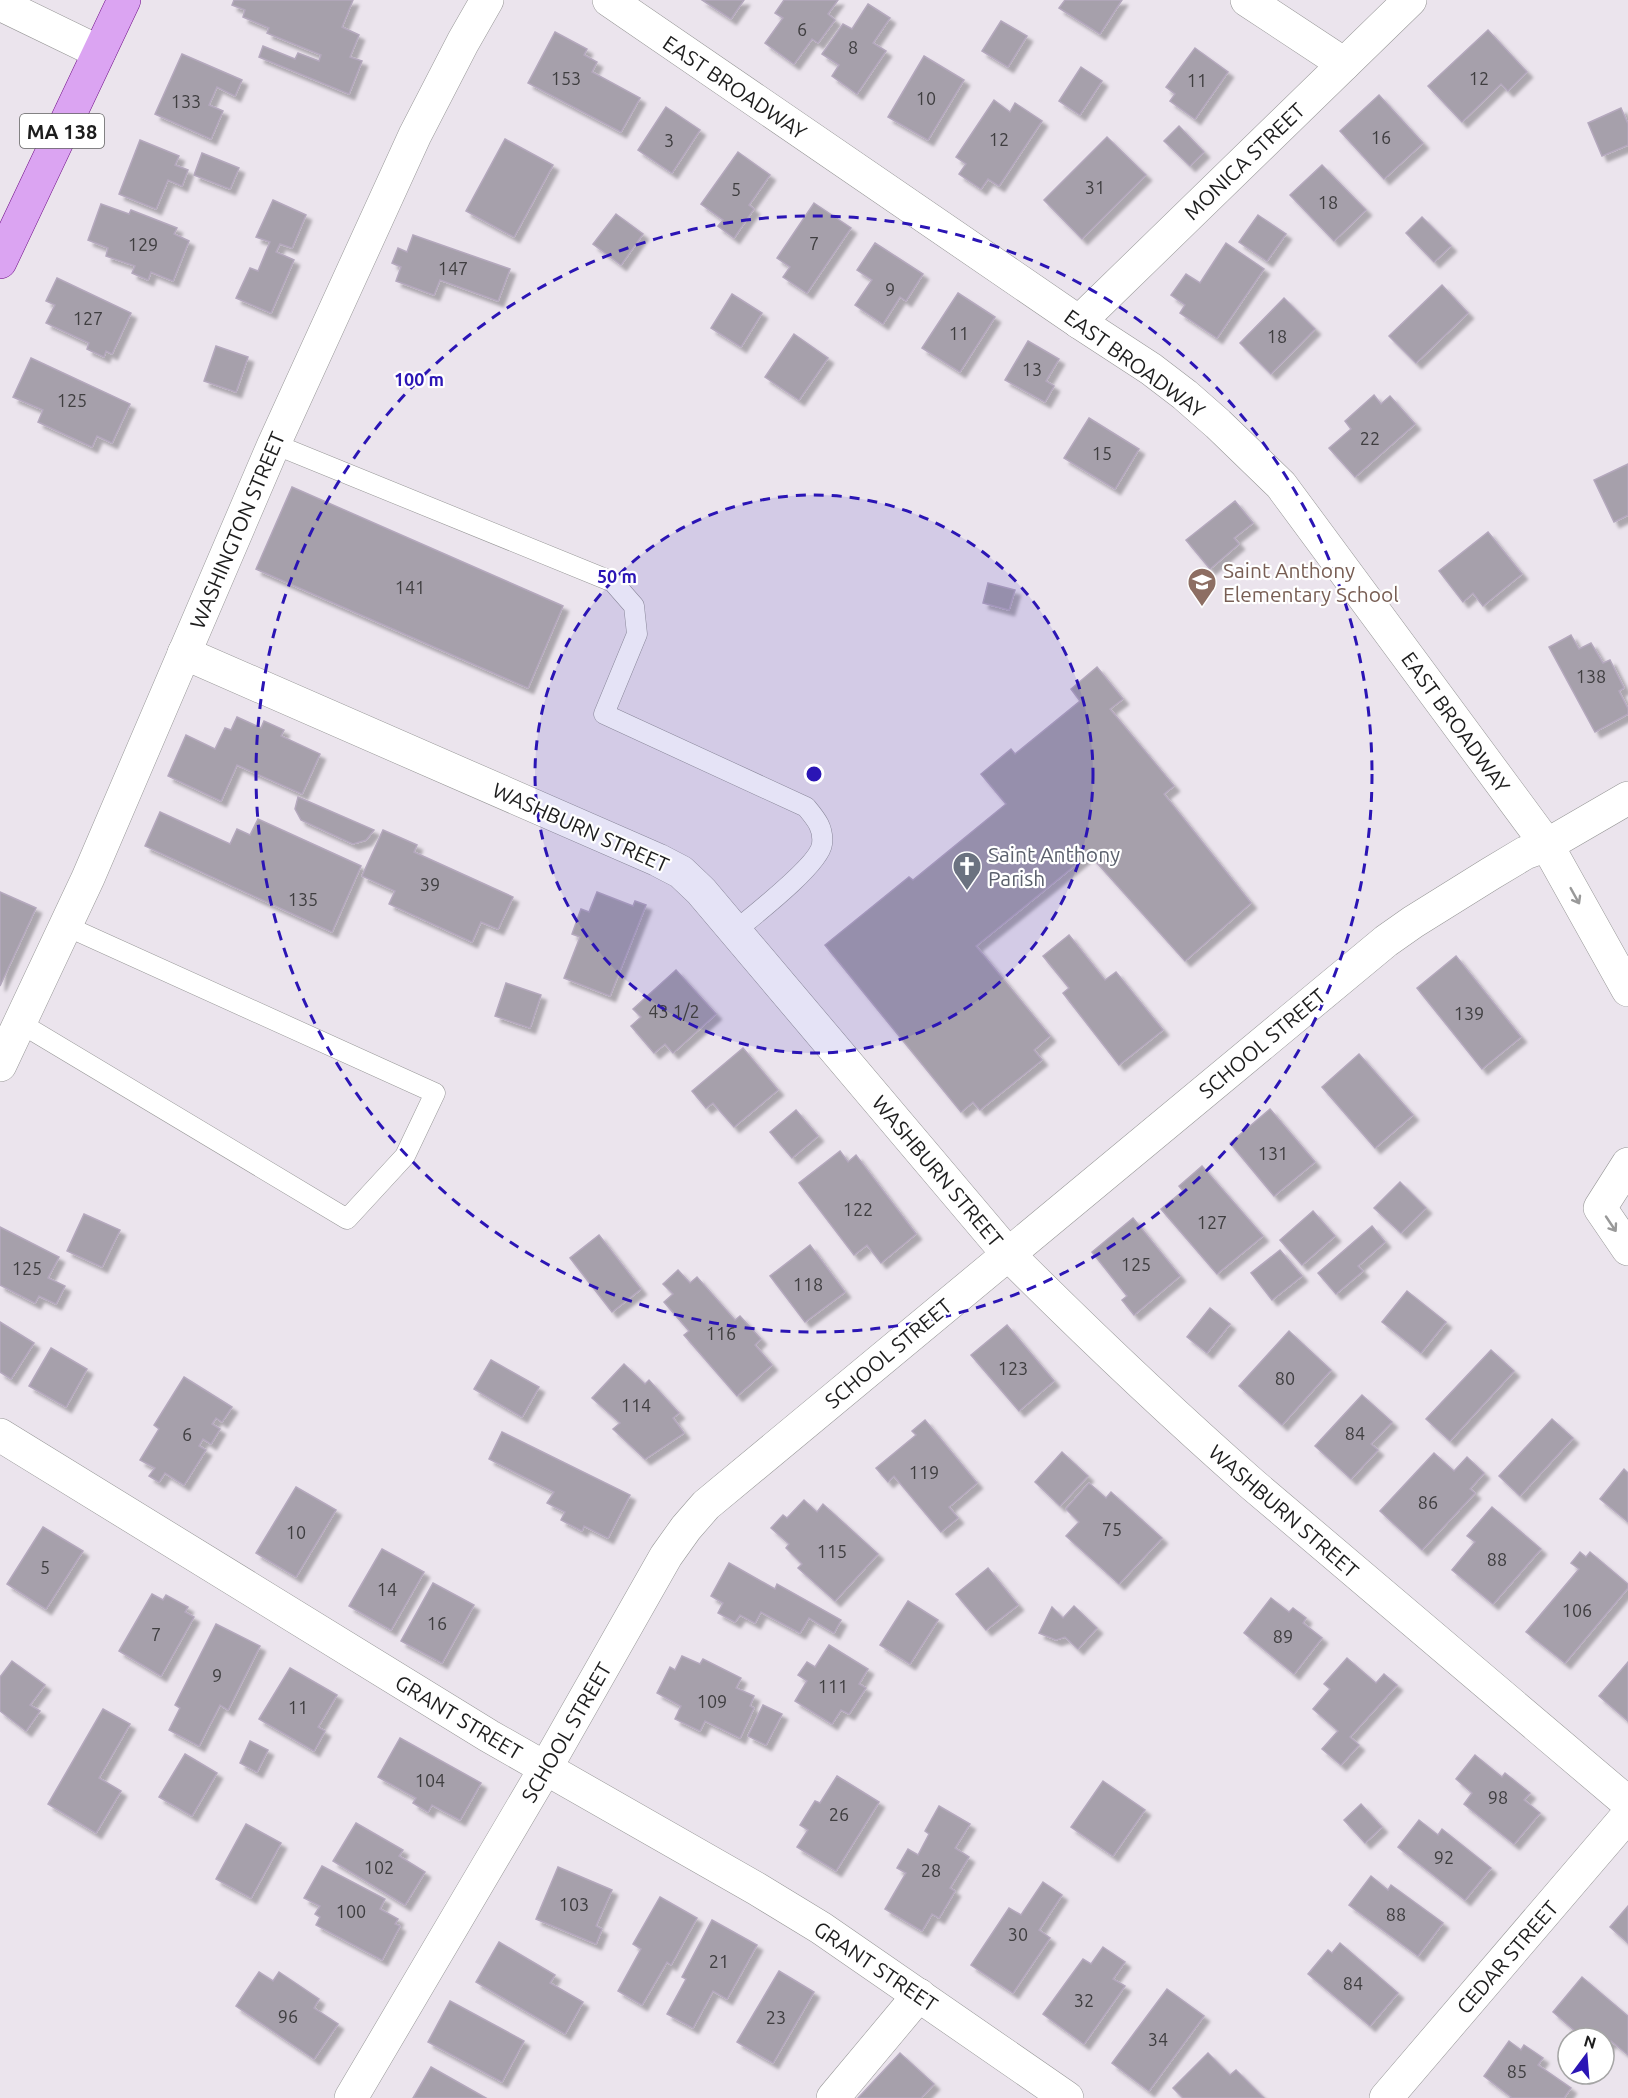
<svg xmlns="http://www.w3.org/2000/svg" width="1628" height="2098" font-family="Ubuntu,sans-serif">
<defs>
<filter id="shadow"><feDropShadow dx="5.5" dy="5.5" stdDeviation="1.5" flood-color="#0004"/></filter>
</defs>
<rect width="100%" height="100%" fill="#ebe4ed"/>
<g fill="#a6a0ab" stroke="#b4a8bd" stroke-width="1.5" filter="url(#shadow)">
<polygon points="234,0 353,0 342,27 359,35 350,57 362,61 349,94 259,57 263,46 295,59 298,53 319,61 321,55 267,33 269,28 243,17 245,10 232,5"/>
<polygon points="702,0 744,0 731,19"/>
<polygon points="784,0 838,0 828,14 835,20 818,43 812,39 794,64 765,43 783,18 775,13"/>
<polygon points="1065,0 1122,0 1100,34 1059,8"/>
<polygon points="868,4 890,18 873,43 886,51 857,94 832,76 839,65 822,54 843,24 852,29"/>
<polygon points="1001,21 1027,36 1008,67 982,51"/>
<polygon points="1488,30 1527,72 1508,91 1501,84 1462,122 1428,86"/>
<polygon points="555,32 587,49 584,55 597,62 592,72 640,98 621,132 528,83"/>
<polygon points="1195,48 1228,72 1195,119 1170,101 1175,94 1166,87"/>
<polygon points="182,54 242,80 235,96 217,87 209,105 223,111 211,139 155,114"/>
<polygon points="924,56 964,80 928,140 888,117"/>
<polygon points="1081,67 1102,81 1080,115 1059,101"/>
<polygon points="1379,95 1423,143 1384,179 1340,131"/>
<polygon points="994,100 1010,112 1015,103 1042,121 999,186 988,179 981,189 959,174 966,164 956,157"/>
<polygon points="666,107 700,130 672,173 638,150"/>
<polygon points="1621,108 1628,124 1628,145 1602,156 1588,123"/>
<polygon points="1179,126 1204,152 1190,166 1164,141"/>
<polygon points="1107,137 1146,175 1082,239 1044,200"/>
<polygon points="505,139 553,165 514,237 466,211"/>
<polygon points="140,140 179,156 175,165 188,170 182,186 168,180 156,209 119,194"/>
<polygon points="738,152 770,175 749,205 754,209 734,238 718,226 723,220 701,204"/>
<polygon points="202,153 239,168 230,189 194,175"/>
<polygon points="1322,165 1366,210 1334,241 1290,195"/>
<polygon points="273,200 306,215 292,248 280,244 276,252 294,260 271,313 236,298 250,268 258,271 270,242 256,237"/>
<polygon points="814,203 851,228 807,293 783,277 790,267 777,258"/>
<polygon points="101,204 129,214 131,210 177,228 174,234 189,241 173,281 151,272 148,280 132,273 135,266 106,256 108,248 88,240"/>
<polygon points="616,214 643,234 621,265 593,244"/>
<polygon points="1258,215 1286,234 1267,261 1239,242"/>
<polygon points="1422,217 1451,246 1434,262 1406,233"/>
<polygon points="413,235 510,269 498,301 440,280 434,295 396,281 401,267 392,263 398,248 407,252"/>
<polygon points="875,243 923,274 906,301 900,297 883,324 855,305 872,280 857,270"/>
<polygon points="1226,243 1264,269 1217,338 1180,313 1185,305 1171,295 1186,274 1200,283"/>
<polygon points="57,278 131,313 112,354 106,351 104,357 87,349 89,343 46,323 55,305 46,301"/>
<polygon points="1442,285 1468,313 1416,363 1389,336"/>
<polygon points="958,293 995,317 960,372 922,348"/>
<polygon points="732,294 762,313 741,347 711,328"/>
<polygon points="1284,298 1315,329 1271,374 1240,343"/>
<polygon points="794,334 828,358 799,400 765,377"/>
<polygon points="1028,341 1059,359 1046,381 1054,386 1045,402 1005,380"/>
<polygon points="216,346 248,357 236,392 204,381"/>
<polygon points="31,358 130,404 112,443 97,436 92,447 38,422 43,410 13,397"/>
<polygon points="1374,395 1381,404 1390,396 1415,424 1355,477 1329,448 1351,429 1345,421"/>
<polygon points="1089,418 1139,449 1115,489 1064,458"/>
<polygon points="1628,464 1628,515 1614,522 1594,480"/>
<polygon points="292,487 563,606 528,688 256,569"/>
<polygon points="1235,501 1253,523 1234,538 1239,544 1210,569 1186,540"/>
<polygon points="1488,532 1522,574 1483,606 1473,593 1463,602 1439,571"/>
<polygon points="988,583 1015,590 1009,610 983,603"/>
<polygon points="1571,635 1579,649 1591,643 1603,663 1610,660 1624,688 1619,691 1628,709 1628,714 1595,732 1549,647"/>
<polygon points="1097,667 1123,699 1110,709 1174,786 1164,794 1251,903 1185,961 1089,854 976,946 1050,1036 1034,1050 1042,1060 980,1110 973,1102 961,1112 825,945 909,877 913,880 1006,804 981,774 1011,749 1015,754 1080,701 1071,689"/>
<polygon points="237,717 261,728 264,721 284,730 281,736 320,754 302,794 237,765 221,801 168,776 186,735 215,749 225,728 231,730"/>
<polygon points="298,797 374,830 366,840 353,844 301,820 295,809"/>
<polygon points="160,812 230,844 237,829 250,835 258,819 361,866 332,932 145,846"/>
<polygon points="383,830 417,845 414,852 513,897 498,929 481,922 472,942 389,904 395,891 362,876"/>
<polygon points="0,892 36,908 0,986"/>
<polygon points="597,892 633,906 635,901 646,905 610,996 564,978 580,937 572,934 581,909 589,912"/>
<polygon points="1069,935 1105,980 1116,972 1163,1030 1119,1065 1063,993 1069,988 1043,956"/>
<polygon points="1456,956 1521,1037 1482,1069 1417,988"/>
<polygon points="676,970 716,1014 673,1053 665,1044 654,1053 631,1026 641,1017 633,1009"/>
<polygon points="506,983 541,995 530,1028 495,1016"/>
<polygon points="743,1048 778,1090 734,1127 713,1103 706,1108 692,1091"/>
<polygon points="1359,1054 1413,1115 1375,1148 1322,1087"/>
<polygon points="1270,1109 1315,1162 1274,1196 1230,1143"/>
<polygon points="796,1110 818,1136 792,1158 770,1132"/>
<polygon points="840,1151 848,1162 856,1155 916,1234 881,1263 867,1245 854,1255 799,1183"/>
<polygon points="1202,1166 1263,1236 1217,1274 1161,1209 1183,1191 1179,1186"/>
<polygon points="1400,1182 1426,1208 1401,1233 1374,1208"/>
<polygon points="1313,1211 1335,1236 1302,1265 1280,1240"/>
<polygon points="84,1214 120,1230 102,1267 67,1251"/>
<polygon points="1133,1218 1180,1276 1134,1315 1122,1300 1127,1296 1092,1252"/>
<polygon points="1372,1226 1385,1242 1358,1266 1363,1271 1336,1294 1318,1273"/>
<polygon points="0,1227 59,1257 48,1278 65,1286 56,1304 39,1296 35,1303 0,1285"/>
<polygon points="599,1235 641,1289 612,1312 570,1258"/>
<polygon points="810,1245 845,1292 805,1322 770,1276"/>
<polygon points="1280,1250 1302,1276 1272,1300 1251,1273"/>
<polygon points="678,1270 690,1283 697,1277 735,1320 740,1316 761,1339 755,1345 772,1365 737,1396 684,1335 689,1331 664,1302 673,1294 663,1284"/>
<polygon points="1407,1291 1446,1322 1421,1353 1382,1322"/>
<polygon points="1210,1308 1230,1324 1207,1353 1187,1337"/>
<polygon points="0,1322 34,1343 11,1379 0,1372"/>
<polygon points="1007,1325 1054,1381 1019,1411 971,1355"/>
<polygon points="1289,1331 1331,1370 1282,1425 1239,1386"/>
<polygon points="51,1348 87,1369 66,1407 29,1386"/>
<polygon points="1491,1350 1514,1371 1450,1441 1426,1419"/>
<polygon points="491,1360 539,1387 522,1417 474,1389"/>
<polygon points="624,1364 645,1384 649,1380 679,1413 673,1418 684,1433 645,1459 613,1429 620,1423 592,1398"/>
<polygon points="184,1377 232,1407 222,1422 216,1418 212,1424 220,1429 211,1444 203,1439 199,1446 206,1450 184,1485 165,1473 159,1482 149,1476 155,1468 140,1460 159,1429 154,1425"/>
<polygon points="1362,1395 1392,1422 1371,1444 1378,1450 1351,1479 1315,1446"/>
<polygon points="1552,1419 1573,1438 1520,1496 1499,1476"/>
<polygon points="925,1420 977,1483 949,1507 958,1518 941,1532 894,1476 888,1482 876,1468 916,1435 912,1431"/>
<polygon points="502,1432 630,1495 608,1538 584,1526 582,1531 561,1520 565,1512 547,1503 554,1492 489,1459"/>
<polygon points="1062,1452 1088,1476 1060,1506 1035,1482"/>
<polygon points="1434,1453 1454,1471 1467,1457 1484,1473 1470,1489 1475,1493 1422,1550 1380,1511"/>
<polygon points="1624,1469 1628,1473 1628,1522 1600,1499"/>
<polygon points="1089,1483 1106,1498 1111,1492 1162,1538 1119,1584 1066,1536 1079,1522 1066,1509"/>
<polygon points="296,1487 336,1510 296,1577 256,1553"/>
<polygon points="804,1500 817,1512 823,1504 878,1554 835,1601 798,1568 802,1564 786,1548 789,1544 771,1528 783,1515 787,1518"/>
<polygon points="1492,1507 1541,1549 1493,1604 1452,1570 1475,1542 1467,1536"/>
<polygon points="43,1527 83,1551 46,1609 7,1584"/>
<polygon points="382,1549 424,1572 391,1630 349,1606"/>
<polygon points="1580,1552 1586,1557 1590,1552 1628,1584 1628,1588 1565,1663 1526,1632 1579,1569 1571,1563"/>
<polygon points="729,1563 775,1589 777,1584 841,1620 834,1633 809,1618 800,1633 761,1612 755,1623 740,1615 735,1622 718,1613 723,1603 711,1596"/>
<polygon points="988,1568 1018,1605 986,1630 956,1594"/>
<polygon points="433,1583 474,1605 442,1663 401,1641"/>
<polygon points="152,1594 163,1600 166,1595 188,1607 185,1612 194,1617 161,1676 119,1651"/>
<polygon points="1271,1598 1289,1612 1293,1608 1306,1618 1303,1623 1322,1638 1294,1674 1244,1633"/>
<polygon points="908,1601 938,1620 910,1664 880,1645"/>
<polygon points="1074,1606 1097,1628 1078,1649 1065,1637 1056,1640 1039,1633 1052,1607 1063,1618"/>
<polygon points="216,1624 260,1646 228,1710 220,1705 199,1746 169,1730 180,1708 175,1705"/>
<polygon points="829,1645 868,1669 859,1684 866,1688 849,1714 841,1710 832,1724 795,1701 807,1681 798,1675 807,1662 815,1667"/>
<polygon points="682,1656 700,1664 703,1659 741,1678 736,1688 754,1696 750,1706 754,1708 740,1738 705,1721 700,1731 675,1719 681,1706 657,1693 670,1667 675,1670"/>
<polygon points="1347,1658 1376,1683 1384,1674 1397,1685 1350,1737 1359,1745 1341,1765 1322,1749 1338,1731 1313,1709 1330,1689 1324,1684"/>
<polygon points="12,1661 45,1685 30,1705 40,1711 26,1731 0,1711 0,1677"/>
<polygon points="1628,1662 1628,1721 1599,1696"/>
<polygon points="290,1668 337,1695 318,1727 325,1731 314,1751 259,1719"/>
<polygon points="763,1705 782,1714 766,1745 748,1736"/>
<polygon points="103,1709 130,1724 99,1778 121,1791 96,1833 48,1804"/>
<polygon points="400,1738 481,1783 460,1820 432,1805 428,1812 413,1803 416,1798 378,1777"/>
<polygon points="250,1741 268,1750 257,1772 240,1763"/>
<polygon points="185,1754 217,1773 192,1816 159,1797"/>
<polygon points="1475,1755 1502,1777 1505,1773 1530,1793 1524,1800 1540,1813 1514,1844 1464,1804 1472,1793 1456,1779"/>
<polygon points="837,1776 879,1802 836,1871 797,1847 808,1830 800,1825 815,1801 820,1803"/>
<polygon points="1103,1781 1145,1810 1113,1856 1071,1827"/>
<polygon points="1361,1804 1382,1827 1365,1843 1344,1820"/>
<polygon points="939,1806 970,1824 955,1848 969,1857 950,1888 955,1891 939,1918 932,1914 922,1931 885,1909 906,1873 897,1868 908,1849 918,1855 929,1834 925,1831"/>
<polygon points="1419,1820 1438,1835 1442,1829 1491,1868 1465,1900 1398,1847"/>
<polygon points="356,1823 403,1850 399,1856 425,1872 405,1905 333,1861"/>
<polygon points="246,1824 281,1843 251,1898 216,1879"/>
<polygon points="322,1866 385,1899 380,1909 398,1919 395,1924 400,1926 382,1960 316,1925 320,1917 315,1914 320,1906 304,1898"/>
<polygon points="558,1867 612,1890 596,1926 602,1929 596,1944 536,1919"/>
<polygon points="1371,1876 1388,1890 1391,1885 1443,1923 1418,1956 1349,1905"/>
<polygon points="1043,1882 1062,1895 1039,1930 1050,1938 1013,1993 971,1965 1009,1908 1021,1915"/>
<polygon points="660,1897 697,1918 671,1965 667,1962 642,2005 618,1991 641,1949 633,1944"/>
<polygon points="1628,1906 1628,1943 1610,1927"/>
<polygon points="712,1920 757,1945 727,1999 713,1991 693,2028 667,2014 686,1979 682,1977"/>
<polygon points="499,1942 555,1975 550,1983 583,2002 565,2034 476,1982"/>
<polygon points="1340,1943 1398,1993 1370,2026 1308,1974 1328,1950 1332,1953"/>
<polygon points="1103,1947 1125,1962 1113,1979 1125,1986 1084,2044 1043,2014 1083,1959 1091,1964"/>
<polygon points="779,1971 814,1992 773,2063 737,2042"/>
<polygon points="259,1972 273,1981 279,1972 319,1999 314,2008 338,2024 314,2059 236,2006"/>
<polygon points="1582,1977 1628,2016 1628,2055 1611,2041 1604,2049 1604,2038 1583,2038 1553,2012"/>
<polygon points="1167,1989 1204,2016 1149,2091 1112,2063"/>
<polygon points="450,2001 524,2041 502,2082 428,2042"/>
<polygon points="1509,2041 1521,2050 1524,2045 1543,2058 1538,2065 1571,2088 1564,2098 1510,2098 1511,2097 1484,2076"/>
<polygon points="900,2053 934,2084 921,2098 858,2098"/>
<polygon points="1208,2053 1230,2075 1236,2070 1264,2098 1183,2098 1173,2088"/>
<polygon points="431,2067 486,2098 413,2098"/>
</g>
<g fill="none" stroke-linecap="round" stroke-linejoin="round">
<g stroke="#979797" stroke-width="21">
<g id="service">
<path d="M274 444 613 582 634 606 637 634 604 714 806 807C816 819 824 828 822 844 820 864 753 916 735 931"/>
<polyline points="20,1023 347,1219 405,1156 435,1093 66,926"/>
</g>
</g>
<g stroke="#979797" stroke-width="34">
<g id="minor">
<polyline points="609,0 1079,322 1151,369 1185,395 1218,424 1281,485 1547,845 1628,990"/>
<polyline points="1247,0 1344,64"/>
<polyline points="0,4 99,52"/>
<polyline points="1079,322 1410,0"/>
<path d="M184 653 658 860 681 872 701 891 1008 1254C1087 1333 1168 1410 1252 1484L1628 1803"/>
<polyline points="1628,1164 1600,1208 1628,1249"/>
<polyline points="0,1435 489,1736 757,1889 821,1928 1067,2098"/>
<polyline points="833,2098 919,1995"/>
<polyline points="1386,2098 1628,1815"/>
</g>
</g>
<g stroke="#979797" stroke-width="34">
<g id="tertiary">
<polyline points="0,1065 88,878 274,444 415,135 463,42 487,0"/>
<polyline points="351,2098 545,1769 666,1556 686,1528 706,1505 1386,941 1413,922 1490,874 1525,853 1547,845 1628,798"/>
</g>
</g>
<g stroke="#6f0f87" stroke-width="34">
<polyline id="primary" points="0,262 124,0"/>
</g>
<use href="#service" stroke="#fff" stroke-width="20"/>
<use href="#minor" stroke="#fff" stroke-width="33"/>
<use href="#tertiary" stroke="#fff" stroke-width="33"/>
<use href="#primary" stroke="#dba4f2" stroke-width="33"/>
</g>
<defs><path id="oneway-shaft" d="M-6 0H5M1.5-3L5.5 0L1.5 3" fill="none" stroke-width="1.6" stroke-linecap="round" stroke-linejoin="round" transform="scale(1.5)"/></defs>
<g stroke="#999">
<use href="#oneway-shaft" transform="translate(1575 896) rotate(61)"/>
<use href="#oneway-shaft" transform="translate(1611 1224) rotate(56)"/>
</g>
<circle cx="814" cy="774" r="279" fill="#2b15b5" fill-opacity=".12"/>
<g fill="none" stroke="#2b15b5" stroke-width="3" stroke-dasharray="10 8">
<circle cx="814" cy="774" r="279"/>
<circle cx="814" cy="774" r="558"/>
</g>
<defs>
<g id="school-pin" transform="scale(1.5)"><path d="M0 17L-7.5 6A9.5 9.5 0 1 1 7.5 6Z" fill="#8d6e63" stroke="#fff"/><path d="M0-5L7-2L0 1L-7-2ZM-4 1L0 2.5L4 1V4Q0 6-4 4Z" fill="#fff"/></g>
<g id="church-pin" transform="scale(1.5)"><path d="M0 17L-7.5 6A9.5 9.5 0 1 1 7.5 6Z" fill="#6b7280" stroke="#fff"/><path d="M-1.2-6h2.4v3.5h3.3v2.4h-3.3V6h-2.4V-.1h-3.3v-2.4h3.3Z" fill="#fff"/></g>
</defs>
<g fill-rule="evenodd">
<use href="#school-pin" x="1202" y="582"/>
<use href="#church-pin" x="967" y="866"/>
</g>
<g text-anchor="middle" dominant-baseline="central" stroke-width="4.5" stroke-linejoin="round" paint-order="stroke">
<g font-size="18" fill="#3f3e40">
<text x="802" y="29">6</text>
<text x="853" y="47">8</text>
<text x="566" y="78">153</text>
<text x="1479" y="78">12</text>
<text x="1197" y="80">11</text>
<text x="926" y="98">10</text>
<text x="186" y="101">133</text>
<text x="1381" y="137">16</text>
<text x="999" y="139">12</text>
<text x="669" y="140">3</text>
<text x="1095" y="187">31</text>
<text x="736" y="189">5</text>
<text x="1328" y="202">18</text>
<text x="814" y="243">7</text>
<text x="143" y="244">129</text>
<text x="453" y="268">147</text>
<text x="890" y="289">9</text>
<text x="88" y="318">127</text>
<text x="959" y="333">11</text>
<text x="1277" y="336">18</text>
<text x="1032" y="369">13</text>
<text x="72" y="400">125</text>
<text x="1370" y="438">22</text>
<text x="1102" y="453">15</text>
<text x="410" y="587">141</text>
<text x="1591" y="676">138</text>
<text x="430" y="884">39</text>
<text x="303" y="899">135</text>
<text x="674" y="1011">43 1/2</text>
<text x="1469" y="1013">139</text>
<text x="1273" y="1153">131</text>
<text x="858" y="1209">122</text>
<text x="1212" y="1222">127</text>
<text x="1136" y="1264">125</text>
<text x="27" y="1268">125</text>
<text x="808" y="1284">118</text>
<text x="721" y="1333">116</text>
<text x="1013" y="1368">123</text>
<text x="1285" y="1378">80</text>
<text x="636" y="1405">114</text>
<text x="1355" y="1433">84</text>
<text x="187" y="1434">6</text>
<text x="924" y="1472">119</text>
<text x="1428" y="1502">86</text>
<text x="1112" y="1529">75</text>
<text x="296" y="1532">10</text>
<text x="832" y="1551">115</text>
<text x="1497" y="1559">88</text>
<text x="45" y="1567">5</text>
<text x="387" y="1589">14</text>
<text x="1577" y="1610">106</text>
<text x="437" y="1623">16</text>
<text x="156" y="1634">7</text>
<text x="1283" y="1636">89</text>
<text x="217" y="1675">9</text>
<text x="833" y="1686">111</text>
<text x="712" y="1701">109</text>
<text x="298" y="1707">11</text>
<text x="430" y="1780">104</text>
<text x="1498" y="1797">98</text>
<text x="839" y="1814">26</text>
<text x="1444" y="1857">92</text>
<text x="379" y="1867">102</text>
<text x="931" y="1870">28</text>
<text x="574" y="1904">103</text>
<text x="351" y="1911">100</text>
<text x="1396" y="1914">88</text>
<text x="1018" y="1934">30</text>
<text x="719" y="1961">21</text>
<text x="1353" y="1983">84</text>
<text x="1084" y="2000">32</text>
<text x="288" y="2016">96</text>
<text x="776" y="2017">23</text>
<text x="1158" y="2039">34</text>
<text x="1517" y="2071">85</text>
</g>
<rect fill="#fff" stroke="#616161" stroke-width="1.5" x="20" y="114" width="84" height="34" rx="4.5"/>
<g font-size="20" font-weight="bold" fill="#1d1d1d">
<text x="62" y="131">MA 138</text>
</g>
<g font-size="21" fill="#1d1d1d" stroke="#fff">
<text transform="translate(735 87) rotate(34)">EAST BROADWAY</text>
<text transform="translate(1244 161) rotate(-44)">MONICA STREET</text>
<text transform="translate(1135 363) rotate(36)">EAST BROADWAY</text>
<text transform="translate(237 530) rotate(-67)">WASHINGTON STREET</text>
<text transform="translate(1456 722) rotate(54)">EAST BROADWAY</text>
<text transform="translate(581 827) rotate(24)">WASHBURN STREET</text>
<text transform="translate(1262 1043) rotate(-40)">SCHOOL STREET</text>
<text transform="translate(938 1171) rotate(50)">WASHBURN STREET</text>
<text transform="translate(888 1353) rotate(-40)">SCHOOL STREET</text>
<text transform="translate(1284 1511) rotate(41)">WASHBURN STREET</text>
<text transform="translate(459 1717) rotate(31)">GRANT STREET</text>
<text transform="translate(566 1732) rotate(-60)">SCHOOL STREET</text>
<text transform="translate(1507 1957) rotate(-49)">CEDAR STREET</text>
<text transform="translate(876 1966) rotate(34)">GRANT STREET</text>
</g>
<g font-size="21" fill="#785e54" stroke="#fff" text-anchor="start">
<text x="1223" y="570">Saint Anthony<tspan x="1223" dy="24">Elementary School</tspan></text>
</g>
<g font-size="21" fill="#5b616d" stroke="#fff" text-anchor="start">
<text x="988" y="854">Saint Anthony<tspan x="988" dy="24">Parish</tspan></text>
</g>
</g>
<circle cx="814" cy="774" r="9" fill="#2b15b5" stroke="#fff" stroke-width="3"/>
<g font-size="18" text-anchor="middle" font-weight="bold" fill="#2b15b5" stroke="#fff" stroke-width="4.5" stroke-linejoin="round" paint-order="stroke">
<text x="419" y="386">100 m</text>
<text x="617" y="583">50 m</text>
</g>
<g transform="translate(1586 2056) rotate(16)"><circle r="28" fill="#ffffff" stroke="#a5a5a5" stroke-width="1.5"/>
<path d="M0-4.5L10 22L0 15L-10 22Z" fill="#2b15b5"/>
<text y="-9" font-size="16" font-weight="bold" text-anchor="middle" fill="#1d1d1d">N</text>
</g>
</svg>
